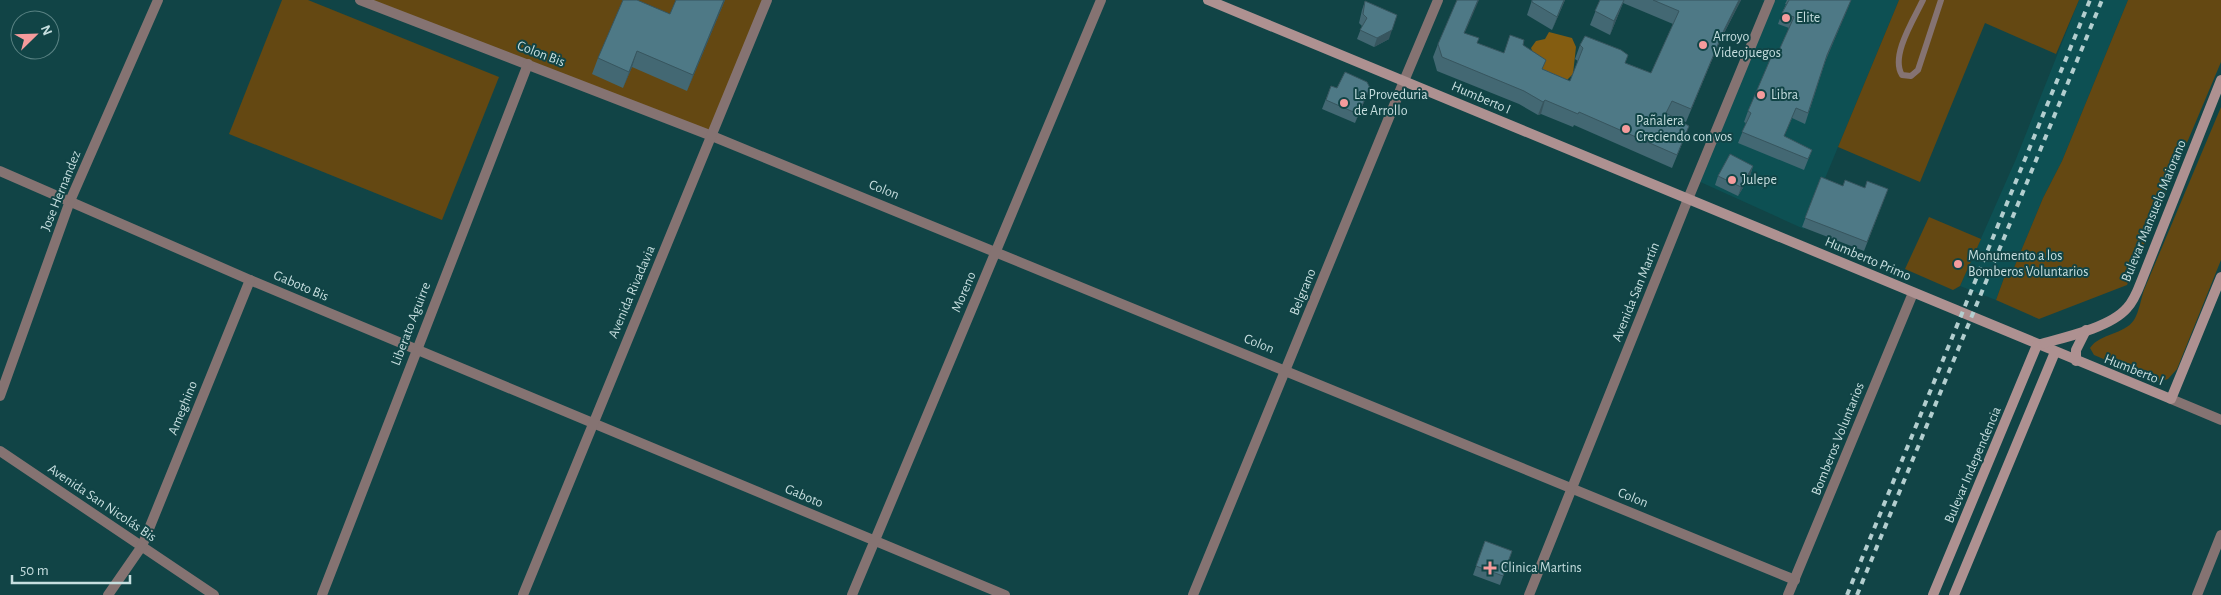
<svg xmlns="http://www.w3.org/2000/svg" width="2221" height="595" font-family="'Alegreya Sans',sans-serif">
<rect width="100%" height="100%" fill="#114446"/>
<g fill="#0d5053">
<polygon points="1762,0 1899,0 1804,229 1696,180 1768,3"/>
<polygon points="2079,0 2128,0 2062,161 2043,198 2011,275 2004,278 1996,300 1960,286 2016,159"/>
</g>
<g fill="#644812">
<polygon points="282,0 308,0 499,77 442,220 229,134"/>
<polygon points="360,0 767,0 712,136"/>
<polygon points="1899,0 2079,0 2056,54 1985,23 1920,182 1838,147"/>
<polygon points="2128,0 2221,0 2221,62 2127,285 2039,319 1996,300 2004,278 2011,275 2043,198 2062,161"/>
<path d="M2221 107V260L2177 369 2168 379 2158 382 2094 355 2090 348C2100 333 2124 335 2134 320 2139 312 2141 299 2144 290Z"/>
<polygon points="1929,217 1981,239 1960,286 1953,290 1905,269"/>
</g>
<polygon fill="#845d11" points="1549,32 1572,38 1576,47 1573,74 1555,92 1544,80 1531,48 1536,41 1545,39"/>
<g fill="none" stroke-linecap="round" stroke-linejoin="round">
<path stroke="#857372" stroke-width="6" d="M1923 0C1914 19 1890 56 1902 75L1911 76 1918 70 1941 0"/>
<g stroke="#857372" stroke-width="10">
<polyline points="360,0 712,136 1795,580"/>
<polyline points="0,171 250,280 1005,595"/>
<polyline points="0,396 70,201 158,0"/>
<polyline points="0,451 214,595"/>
<polyline points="108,595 142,546 250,280"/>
<polyline points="322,595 528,64"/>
<polyline points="852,595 1101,0"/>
<polyline points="1193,595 1404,81"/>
<polyline points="1529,595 1688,199"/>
<polyline points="1788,595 1913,293"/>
<polyline points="2197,595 2221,535"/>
</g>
<g stroke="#857372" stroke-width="10">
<polyline points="1404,81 1438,0"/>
<polyline points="1688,199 1770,0"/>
<polyline points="2171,399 2221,420"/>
<polyline points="523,595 767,0"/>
</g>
<g stroke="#ae9191" stroke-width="10">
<polyline points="1208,0 2171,399 2221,277"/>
<path d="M2037 345C2062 338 2110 328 2127 308 2135 300 2139 287 2143 277L2221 80"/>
<polyline points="2076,361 2076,350 2086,330"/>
<polyline points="1933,595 2037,345"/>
<polyline points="1954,595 2055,352"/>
</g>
<g stroke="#b3cecf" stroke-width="4" stroke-dasharray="6 6" stroke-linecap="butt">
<polyline points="1847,595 2090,0"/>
<polyline points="1857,595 2102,0"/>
</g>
</g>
<g fill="#436873">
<polygon points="676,0 725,0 687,91 632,67 623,88 592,74 598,58 670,14"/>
<polygon points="1532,0 1565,0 1552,30 1527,15"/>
<polygon points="1600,0 1741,0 1719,43 1686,122 1672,116 1684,139 1672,168 1574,125 1573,127 1541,114 1538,115 1519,104 1437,71 1433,57 1438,44 1465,34 1477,43 1504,53 1523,45 1543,69 1570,81 1578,61 1575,59 1580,45 1651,73 1673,24 1623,3 1610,35 1590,25"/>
<polygon points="1787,0 1851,0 1825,62 1805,124 1792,118 1784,136 1812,150 1804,170 1738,143 1746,123 1744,122 1748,111 1776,57 1789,28 1778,24 1782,13 1786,4 1785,4"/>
<polygon points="1365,1 1389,39 1374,47 1357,39 1362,26 1359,23 1362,10"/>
<polygon points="1331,86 1366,97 1355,123 1322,109"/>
<polygon points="1753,166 1750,176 1738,196 1715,185 1718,176"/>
<polygon points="1821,177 1843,186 1888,189 1864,251 1802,227"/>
<polygon points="1485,541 1512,551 1500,585 1473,575"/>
</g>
<g fill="#37555e">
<polygon points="724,0 725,0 687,91 693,75"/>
<polygon points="1478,0 1479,0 1459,46 1464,33"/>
<polygon points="1564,0 1565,0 1552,30 1557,17"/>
<polygon points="1624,0 1623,3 1610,35 1614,21"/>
<polygon points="1739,0 1741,0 1719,43 1686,122 1724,30"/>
<polygon points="1851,0 1849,6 1823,66 1827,55"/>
<polygon points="1392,30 1389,39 1374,47 1377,38"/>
<polygon points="637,51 632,67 623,88 629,72"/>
<polygon points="1370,88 1366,97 1355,123 1358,114"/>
<polygon points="1545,100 1541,114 1538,115 1543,102"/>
<polygon points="1753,166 1750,176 1738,196 1741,187"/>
</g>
<g fill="#4e7986" stroke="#37555e">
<polygon points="623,0 637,0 670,14 676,0 724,0 693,75 637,51 629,72 598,58"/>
<polygon points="1457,0 1478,0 1464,33 1479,38 1477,43 1504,53 1510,35 1524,40 1523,45 1546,60 1542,69 1570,81 1583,48 1580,45 1585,36 1621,50 1628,55 1625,63 1651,73 1679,11 1653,0 1739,0 1724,30 1691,109 1672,101 1666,113 1689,126 1677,155 1579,112 1578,114 1545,100 1543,102 1524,91 1442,57 1438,44"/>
<polygon points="1532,0 1564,0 1557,17 1532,2"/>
<polygon points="1600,0 1624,0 1614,21 1595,11"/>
<polygon points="1789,0 1851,0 1827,55 1808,113 1796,108 1784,136 1812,150 1808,159 1742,132 1751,113 1748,111 1772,55 1776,57 1794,17 1782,13"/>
<polygon points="1365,1 1397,15 1392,30 1377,38 1360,30 1367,18 1363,14"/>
<polygon points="1345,72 1367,82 1370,88 1358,114 1326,100 1331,86 1337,88"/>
<polygon points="1730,154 1753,166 1741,187 1718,176"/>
<polygon points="1821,177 1843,186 1845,180 1865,188 1867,181 1888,189 1867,242 1805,218"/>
<polygon points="1485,541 1512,551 1503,576 1476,566"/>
</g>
<g fill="#f59b9c" stroke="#114446" stroke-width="2">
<circle cx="1786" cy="18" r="5"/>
<circle cx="1703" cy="45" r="5"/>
<circle cx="1761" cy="95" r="5"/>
<circle cx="1344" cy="103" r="5"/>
<circle cx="1626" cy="129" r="5"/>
<circle cx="1732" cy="180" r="5"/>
<circle cx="1958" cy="264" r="5"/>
<path d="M1487.5 560.5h5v5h5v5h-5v5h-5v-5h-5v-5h5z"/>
</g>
<g text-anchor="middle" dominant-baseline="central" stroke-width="4" stroke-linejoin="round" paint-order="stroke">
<g font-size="14" fill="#c6dedf" stroke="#114446" text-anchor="start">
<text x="1796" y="18">Elite</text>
<text x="1713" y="37">Arroyo<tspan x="1713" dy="16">Videojuegos</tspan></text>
<text x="1354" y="95">La Proveduria<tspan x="1354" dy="16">de Arrollo</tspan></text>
<text x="1771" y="95">Libra</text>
<text x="1636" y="121">Pañalera<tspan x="1636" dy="16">Creciendo con vos</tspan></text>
<text x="1742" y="180">Julepe</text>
<text x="1968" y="256">Monumento a los<tspan x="1968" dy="16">Bomberos Voluntarios</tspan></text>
<text x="1501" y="568">Clinica Martins</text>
</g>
<g font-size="14" fill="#c6dedf" stroke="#114446">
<text transform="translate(541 54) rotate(21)">Colon Bis</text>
<text transform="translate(1481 98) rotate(23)">Humberto I</text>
<text transform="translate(884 190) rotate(22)">Colon</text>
<text transform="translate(61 191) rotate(-68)">Jose Hernandez</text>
<text transform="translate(2154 211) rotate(-68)">Bulevar Mansuelo Maiorano</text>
<text transform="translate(1868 259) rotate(23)">Humberto Primo</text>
<text transform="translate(301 286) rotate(23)">Gaboto Bis</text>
<text transform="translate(632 292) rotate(-67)">Avenida Rivadavia</text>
<text transform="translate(964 292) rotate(-67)">Moreno</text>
<text transform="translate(1303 292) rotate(-68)">Belgrano</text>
<text transform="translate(1636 292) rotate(-68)">Avenida San Martín</text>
<text transform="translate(411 324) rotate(-69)">Liberato Aguirre</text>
<text transform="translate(1259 344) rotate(22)">Colon</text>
<text transform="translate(2134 370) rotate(22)">Humberto I</text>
<text transform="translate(183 408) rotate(-68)">Ameghino</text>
<text transform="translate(1838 439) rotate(-68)">Bomberos Voluntarios</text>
<text transform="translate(1973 465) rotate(-67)">Bulevar Independencia</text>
<text transform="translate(804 496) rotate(23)">Gaboto</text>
<text transform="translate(1633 498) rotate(22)">Colon</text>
<text transform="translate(102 503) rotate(34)">Avenida San Nicolás Bis</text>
</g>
</g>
<g transform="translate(35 35) rotate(67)"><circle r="24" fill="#114446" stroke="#598283"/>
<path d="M0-4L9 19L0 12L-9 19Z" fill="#f59b9c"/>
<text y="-8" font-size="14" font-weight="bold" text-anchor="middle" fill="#c6dedf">N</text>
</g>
<path d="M12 575v8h118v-8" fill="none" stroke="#c6dedf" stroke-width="2.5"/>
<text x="20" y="575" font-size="15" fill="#c6dedf" stroke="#114446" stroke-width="4" paint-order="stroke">50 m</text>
</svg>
